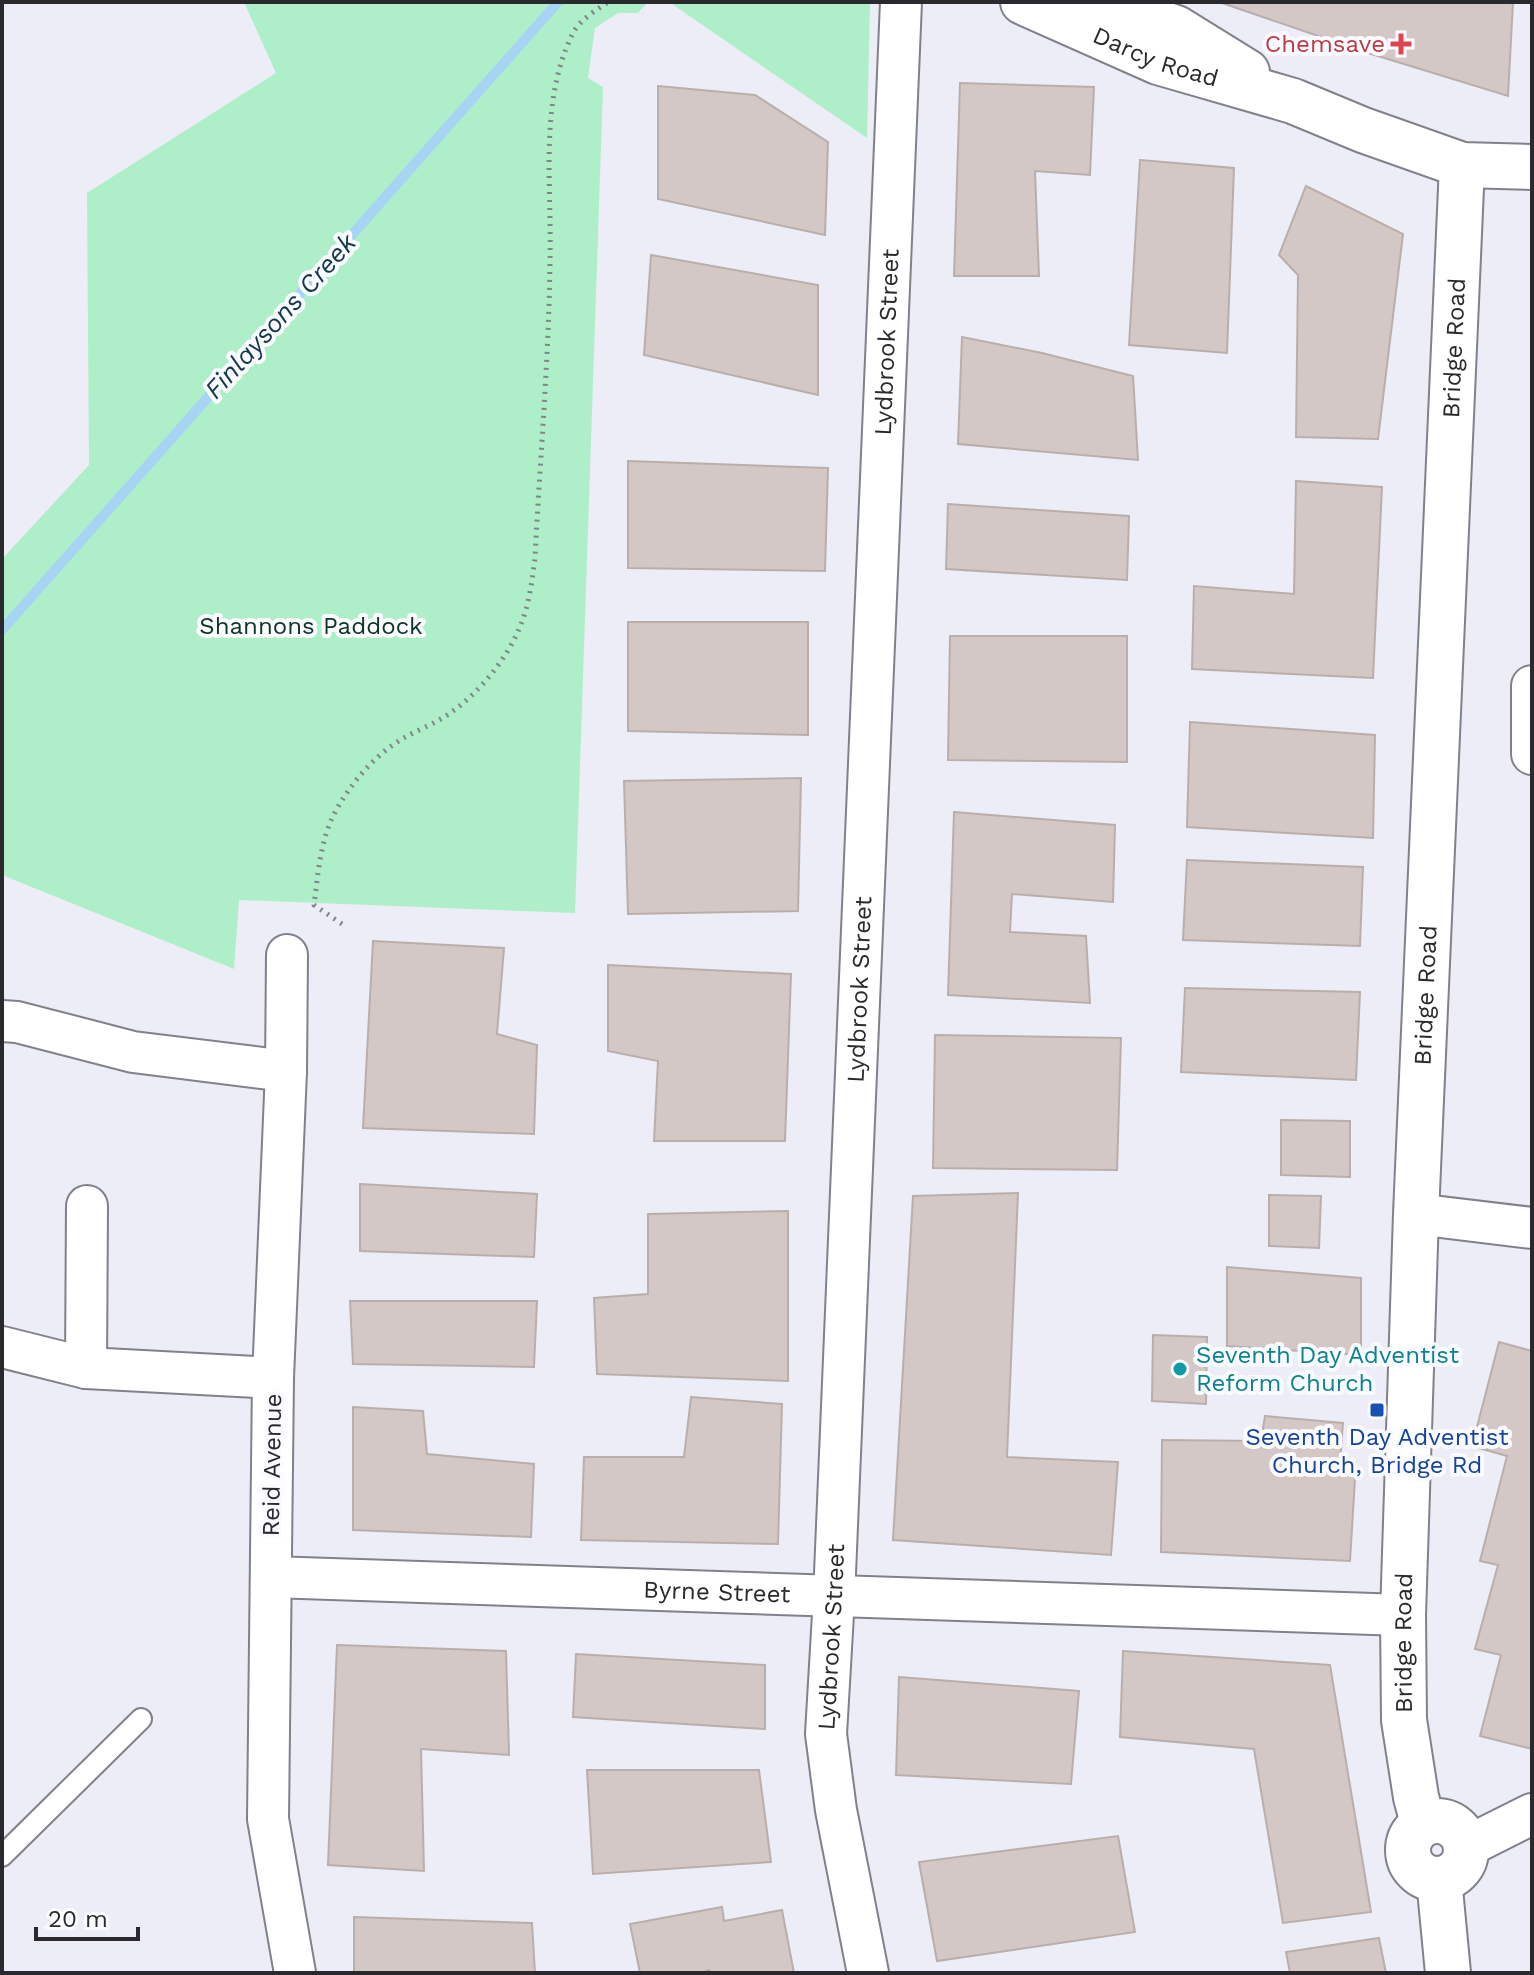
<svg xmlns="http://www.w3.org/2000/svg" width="1534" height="1975" font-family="'Work Sans',sans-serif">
<rect width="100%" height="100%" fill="#ecedf7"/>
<g fill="#aeefc9">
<polygon points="244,2 648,2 638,13 618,13 595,28 588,78 603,87 575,913 239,900 234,969 2,875 2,559 89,465 87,193 276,73"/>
<polygon points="669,2 870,2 867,138"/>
</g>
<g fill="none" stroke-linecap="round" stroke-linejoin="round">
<polyline stroke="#a8d4f4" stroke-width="10" points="2,630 558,2"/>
</g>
<g fill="#d4c8c6" stroke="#baaeac" stroke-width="2">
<polygon points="1219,2 1513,2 1508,96 1368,53"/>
<polygon points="960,83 1094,87 1090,175 1035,171 1039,276 954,276"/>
<polygon points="658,86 755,95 828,142 825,235 658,199"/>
<polygon points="1140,160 1234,168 1227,353 1129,345"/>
<polygon points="1306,186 1403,234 1378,439 1296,437 1298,275 1279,255"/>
<polygon points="651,255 818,285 818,395 644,355"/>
<polygon points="962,337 1042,353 1133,376 1138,460 958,444"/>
<polygon points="628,461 828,468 825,571 628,568"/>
<polygon points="1296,481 1382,487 1373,678 1192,669 1194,586 1294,594"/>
<polygon points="948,504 1129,516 1127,580 946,569"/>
<polygon points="628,622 808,622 808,735 628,731"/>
<polygon points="950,636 1127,636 1127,762 948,760"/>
<polygon points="1190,722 1375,735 1373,838 1187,827"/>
<polygon points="801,778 798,911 628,914 624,781"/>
<polygon points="954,812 1115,825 1113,902 1012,894 1010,932 1086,936 1090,1003 948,995"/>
<polygon points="1187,860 1363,867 1360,946 1183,940"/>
<polygon points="373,941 504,948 497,1034 537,1045 534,1134 363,1128"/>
<polygon points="608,965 791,974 785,1141 654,1141 658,1061 608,1051"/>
<polygon points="1185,988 1360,992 1356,1080 1181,1072"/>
<polygon points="935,1035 1121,1038 1117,1170 933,1168"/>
<polygon points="1281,1120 1350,1121 1350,1177 1281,1175"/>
<polygon points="360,1184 537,1194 534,1257 360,1251"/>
<polygon points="1018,1193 1007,1457 1118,1462 1111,1555 893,1540 913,1196"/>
<polygon points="1269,1195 1321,1196 1319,1248 1269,1246"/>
<polygon points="788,1211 788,1381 597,1374 594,1298 648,1294 648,1214"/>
<polygon points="1227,1267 1361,1278 1361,1355 1227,1346"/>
<polygon points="350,1301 537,1301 534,1367 353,1364"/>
<polygon points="1153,1335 1207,1337 1206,1404 1152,1401"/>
<polygon points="1499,1342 1532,1351 1532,1749 1480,1736 1501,1655 1475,1649 1498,1565 1480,1561 1507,1456 1472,1446"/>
<polygon points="691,1397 782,1404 778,1544 581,1540 584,1457 684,1457"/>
<polygon points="353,1407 423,1411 427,1454 534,1464 531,1537 353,1530"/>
<polygon points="1265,1416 1343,1423 1340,1462 1356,1462 1350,1561 1161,1552 1162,1440 1261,1441"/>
<polygon points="337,1645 506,1651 509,1755 421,1749 424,1871 328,1865"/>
<polygon points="1123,1651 1330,1665 1371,1912 1283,1923 1254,1749 1120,1737"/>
<polygon points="576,1654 765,1665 765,1729 573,1717"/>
<polygon points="899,1677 1079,1691 1071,1784 896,1775"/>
<polygon points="587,1770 759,1770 771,1862 593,1874"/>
<polygon points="1118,1836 1135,1932 937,1961 919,1862"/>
<polygon points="722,1907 724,1921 782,1910 794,1973 710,1973 709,1970 701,1973 640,1973 630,1924"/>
<polygon points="354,1917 532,1923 535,1973 354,1973"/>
<polygon points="1379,1938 1386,1973 1290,1973 1286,1952"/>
</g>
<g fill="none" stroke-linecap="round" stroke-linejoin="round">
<g stroke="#80818a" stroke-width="24">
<polyline id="lane" points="2,1856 141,1719"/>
</g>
<g stroke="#80818a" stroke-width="44">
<g id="street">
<polyline points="1532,686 1532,754"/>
<polyline points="287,955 286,1071 273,1378 268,1819 295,1973"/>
<polyline points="2,1021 17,1022 133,1052 286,1071"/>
<polyline points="1416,1214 1532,1228"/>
<polyline points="2,1347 86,1368 273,1378"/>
<polyline points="86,1368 87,1206"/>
<path id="s1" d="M271 1577 1403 1615"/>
<polyline points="1466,1847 1532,1814"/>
<path id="s2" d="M868 1973 836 1810 826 1734 834 1597 901 2"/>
</g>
</g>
<g stroke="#80818a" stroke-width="48">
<g id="secondary">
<path id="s3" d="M1023 2 1158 62 1293 101 1363 130 1462 165 1532 167"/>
<polyline points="1101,2 1176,28 1247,72"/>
<circle cx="1437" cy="1850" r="29"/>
<path id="s4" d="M1423 1823 1416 1797 1404 1720 1403 1615 1416 1214 1462 165"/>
<polyline points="1439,1879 1448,1973"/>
</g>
</g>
<path stroke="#83838a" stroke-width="5" stroke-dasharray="2 6" stroke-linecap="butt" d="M342 924 314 905C318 874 320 844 333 816 348 787 373 756 402 739 417 730 435 724 450 713 478 694 506 660 519 629 529 607 532 581 535 558 540 458 549 358 550 258 552 185 539 103 572 35 579 20 595 11 608 2"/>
<use href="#lane" stroke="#fff" stroke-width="20"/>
<use href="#street" stroke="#fff" stroke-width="40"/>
<use href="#secondary" stroke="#fff" stroke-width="44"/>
</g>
<path fill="#e0444e" stroke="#fafbff" stroke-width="3" d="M1397 32h8v8h8v8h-8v8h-8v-8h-8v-8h8z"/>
<circle fill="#0f9aa8" stroke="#fafbff" stroke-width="3" cx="1180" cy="1369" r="8"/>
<rect fill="#1a4fb4" stroke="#fafbff" stroke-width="3" x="1369" y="1402" width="16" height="16" rx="4"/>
<g text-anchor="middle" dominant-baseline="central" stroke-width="8" stroke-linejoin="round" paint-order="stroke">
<g font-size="24" fill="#be3a42" stroke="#fafbff" text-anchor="end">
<text x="1385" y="44">Chemsave</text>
</g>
<g font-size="24" fill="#2a2a2e" stroke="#fafbff">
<text stroke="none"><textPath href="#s3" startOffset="144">Darcy Road</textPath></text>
<text stroke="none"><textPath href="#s2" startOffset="1636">Lydbrook Street</textPath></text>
<text stroke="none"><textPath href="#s4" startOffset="1478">Bridge Road</textPath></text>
<text stroke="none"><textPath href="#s2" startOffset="988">Lydbrook Street</textPath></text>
<text stroke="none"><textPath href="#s4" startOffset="830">Bridge Road</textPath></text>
<text transform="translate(272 1465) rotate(-89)">Reid Avenue</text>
<text stroke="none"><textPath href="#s1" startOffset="446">Byrne Street</textPath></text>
<text stroke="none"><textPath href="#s2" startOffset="340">Lydbrook Street</textPath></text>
<text stroke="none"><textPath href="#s4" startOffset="182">Bridge Road</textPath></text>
</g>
<g font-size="24" fill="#0e3421" stroke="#fafbff">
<text x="311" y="626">Shannons Paddock</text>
</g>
<g font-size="24" fill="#0d838f" stroke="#fafbff" text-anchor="start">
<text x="1196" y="1355">Seventh Day Adventist<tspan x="1196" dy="28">Reform Church</tspan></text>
</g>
<g font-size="24" fill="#164399" stroke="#fafbff">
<text x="1377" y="1437">Seventh Day Adventist<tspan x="1377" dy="28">Church, Bridge Rd</tspan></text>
</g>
<g font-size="26" font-style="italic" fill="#15374c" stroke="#fafbff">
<text transform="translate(280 316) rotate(-48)">Finlaysons Creek</text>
</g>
</g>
<rect width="1534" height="1975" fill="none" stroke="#2a2a2e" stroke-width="8"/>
<path d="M36 1927v12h102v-12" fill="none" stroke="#2a2a2e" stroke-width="4"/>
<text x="48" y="1927" font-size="24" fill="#2a2a2e" stroke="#fafbff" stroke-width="6" paint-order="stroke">20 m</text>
</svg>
